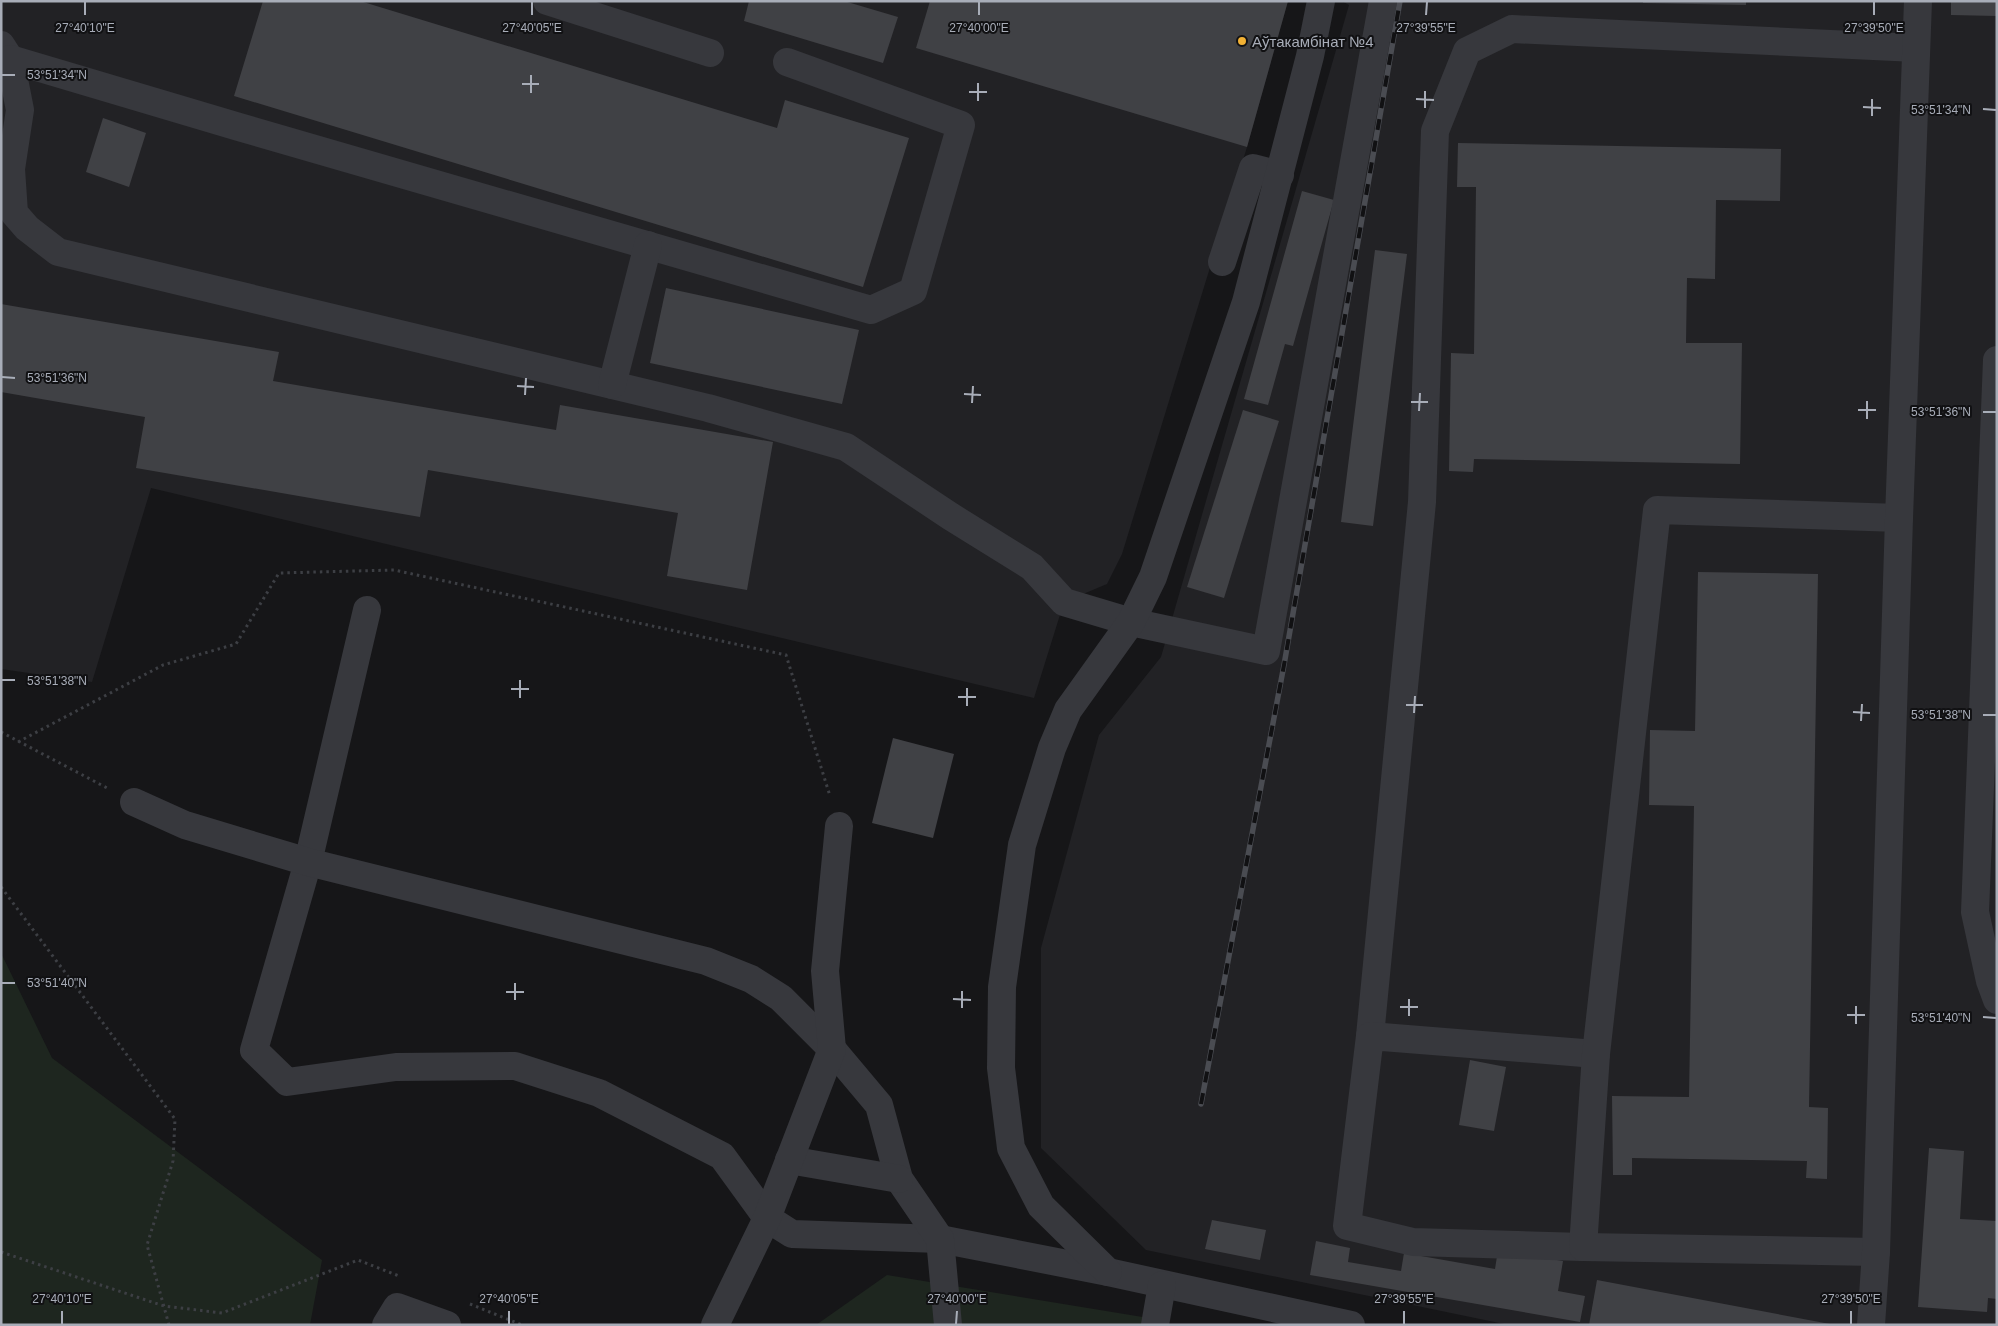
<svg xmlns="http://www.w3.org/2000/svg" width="1998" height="1326" font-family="Helvetica,sans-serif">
<rect width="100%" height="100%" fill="#161618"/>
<g fill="#222225">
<polygon points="1,1 1288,1 1247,147 1122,554 1107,584 1064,602 1034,698 151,488 92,682 1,669"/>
<polygon points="1342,1 1997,1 1997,1325 1509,1325 1146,1250 1041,1148 1041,948 1099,735 1161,657 1349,5"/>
</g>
<g fill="#1e261f">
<polygon points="1,953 52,1058 322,1260 310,1325 1,1325"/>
<polygon points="887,1275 1167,1321 1167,1325 816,1325"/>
</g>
<g fill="#404145">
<polygon points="263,1 360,1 777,128 785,100 909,138 863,287 234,96"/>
<polygon points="749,1 844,1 898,17 883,63 744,21"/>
<polygon points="930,1 1288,1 1247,147 916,48"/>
<polygon points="1643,1 1746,1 1746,5 1643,3"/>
<polygon points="1951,1 1997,1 1997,16 1951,15"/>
<polygon points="103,118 146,133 129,187 86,172"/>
<polygon points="1458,143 1781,149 1780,201 1716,200 1715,279 1687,278 1686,343 1742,343 1740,464 1474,459 1473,472 1449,471 1451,353 1474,354 1476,187 1457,187"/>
<polygon points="1302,191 1334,200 1293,346 1285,344 1268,405 1244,399"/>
<polygon points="1375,250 1407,254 1373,526 1341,522"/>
<polygon points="666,288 859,330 842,404 650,363"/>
<polygon points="1,304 279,352 273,381 556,430 560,405 773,442 747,590 667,576 678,513 428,470 420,517 136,468 145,417 1,392"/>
<polygon points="1243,410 1279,421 1224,598 1187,587"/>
<polygon points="1698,572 1818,574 1809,1107 1828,1108 1827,1179 1806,1178 1807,1161 1632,1158 1632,1175 1613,1175 1612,1096 1689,1097 1694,806 1649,805 1650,730 1695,731"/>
<polygon points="893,738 954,754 933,838 872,823"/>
<polygon points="1470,1060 1506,1067 1494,1131 1459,1125"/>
<polygon points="1929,1148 1964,1151 1960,1219 1997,1221 1997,1299 1988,1298 1987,1312 1918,1307"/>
<polygon points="1212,1220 1266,1230 1260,1260 1205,1249"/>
<polygon points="1316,1241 1350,1248 1348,1262 1401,1271 1404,1253 1495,1269 1498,1250 1563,1261 1558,1291 1585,1296 1580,1322 1310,1275"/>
<polygon points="1597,1280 1830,1324 1830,1325 1589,1325"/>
</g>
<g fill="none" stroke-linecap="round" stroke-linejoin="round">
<g stroke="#3d3f44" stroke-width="3" stroke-dasharray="2.5 4" stroke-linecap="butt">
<polyline points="1,732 109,789"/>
<polyline points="18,742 163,665 236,644 279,573 394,570 786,655 830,796"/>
<polyline points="1,887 175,1119 173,1161 147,1245 169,1325"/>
<polyline points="1,1252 164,1306 222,1313 358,1260 399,1276"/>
<polyline points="470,1304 522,1325"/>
</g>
<g stroke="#37383d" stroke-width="28">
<polyline points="547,1 710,53"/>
<polyline points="1,45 10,59 20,110 11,169 14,213 27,228 58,252 708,408 846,447 950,516 1032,567 1064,602 1131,622 1266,651 1383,1"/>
<polyline points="10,59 239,127 871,310 913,291 961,125 787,62"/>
<polyline points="1222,262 1253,168 1280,175"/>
<polyline points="1997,360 1975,912 1990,981 1997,1000"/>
<polyline points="612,385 648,245"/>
<polyline points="367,610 308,862 254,1050 287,1082 396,1067 515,1066 599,1093 722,1156 767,1218 792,1234 940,1239 1108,1272 1351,1325"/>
<polyline points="134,802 185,825 308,862 706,961 751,979 781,998 832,1049 879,1105 899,1179 940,1239 948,1325"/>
<polyline points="1370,1036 1422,502 1435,131 1467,51 1512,29 1916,48"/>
<polyline points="789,1160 899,1179"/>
<polyline points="1583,1247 1413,1242 1347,1226 1370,1036 1596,1054"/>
<polyline points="1876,1252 1583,1247 1596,1054 1657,510 1899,518"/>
<polyline points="1108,1272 1041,1206 1011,1148 1001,1068 1002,987 1022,845 1052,748 1068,710 1131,622 1153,577 1246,302 1310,56 1321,1"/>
<polyline points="386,1325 397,1307 447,1325"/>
<polyline points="715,1325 767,1218 832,1049 825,971 839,826"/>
<polyline points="1155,1325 1162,1285"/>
<polyline points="1871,1325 1876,1252 1899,518 1918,1"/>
</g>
<g stroke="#4a4c52" stroke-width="5.5">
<polyline id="rail" points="1201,1104 1284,665 1400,1"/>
</g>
<use href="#rail" stroke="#111113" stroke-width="4" stroke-dasharray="11" stroke-linecap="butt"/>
</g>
<path fill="none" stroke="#a8adb8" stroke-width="2" d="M85 15V2M532 15V2M979 15V2M1426 15 1427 2M1874 15V2M2 75H15M522 84H539M969 92H987M531 93V75M1416 99 1434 100M978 101V83M1863 107 1881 108M1425 108V91M1983 109 1996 110M1872 116V99M2 377 15 378M517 386 534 387M964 394 981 395M525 395 526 378M1411 402H1428M972 403 973 386M1858 410H1876M1419 411 1420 393M1983 412H1996M1867 419V401M2 680H15M511 689H529M958 697H976M520 698V680M1406 705H1423M967 706V688M1853 712 1870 713M1414 713 1415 696M1983 715H1996M1861 721 1862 704M2 983H15M506 992H524M953 999 971 1000M515 1000V983M1400 1007H1418M962 1008V991M1847 1015H1865M1409 1016V999M1983 1017 1996 1018M1856 1024V1006M62 1324V1311M509 1324V1311M956 1324 957 1311M1404 1324V1311M1851 1324V1311"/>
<circle fill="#f2b134" stroke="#111113" stroke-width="2" cx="1242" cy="41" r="5"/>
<g text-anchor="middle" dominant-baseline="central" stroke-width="4" stroke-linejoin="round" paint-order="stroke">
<g font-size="15" fill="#a8adb8" stroke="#111113" text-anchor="start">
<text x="1252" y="41">Аўтакамбінат №4</text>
</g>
</g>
<g font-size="12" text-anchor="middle" fill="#a8adb8" stroke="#111113" stroke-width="4" stroke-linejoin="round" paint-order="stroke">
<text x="85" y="32">27°40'10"E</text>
<text x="532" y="32">27°40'05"E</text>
<text x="979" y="32">27°40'00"E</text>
<text x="1426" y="32">27°39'55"E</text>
<text x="1874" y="32">27°39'50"E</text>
<text x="57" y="79">53°51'34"N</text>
<text x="1941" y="114">53°51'34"N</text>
<text x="57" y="382">53°51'36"N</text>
<text x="1941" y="416">53°51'36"N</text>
<text x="57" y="685">53°51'38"N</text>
<text x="1941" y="719">53°51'38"N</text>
<text x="57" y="987">53°51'40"N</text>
<text x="1941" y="1022">53°51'40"N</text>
<text x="62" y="1303">27°40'10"E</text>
<text x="509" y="1303">27°40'05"E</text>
<text x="957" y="1303">27°40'00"E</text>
<text x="1404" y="1303">27°39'55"E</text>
<text x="1851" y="1303">27°39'50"E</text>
</g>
<rect width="1998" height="1326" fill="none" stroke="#a8adb8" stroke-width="5"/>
</svg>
